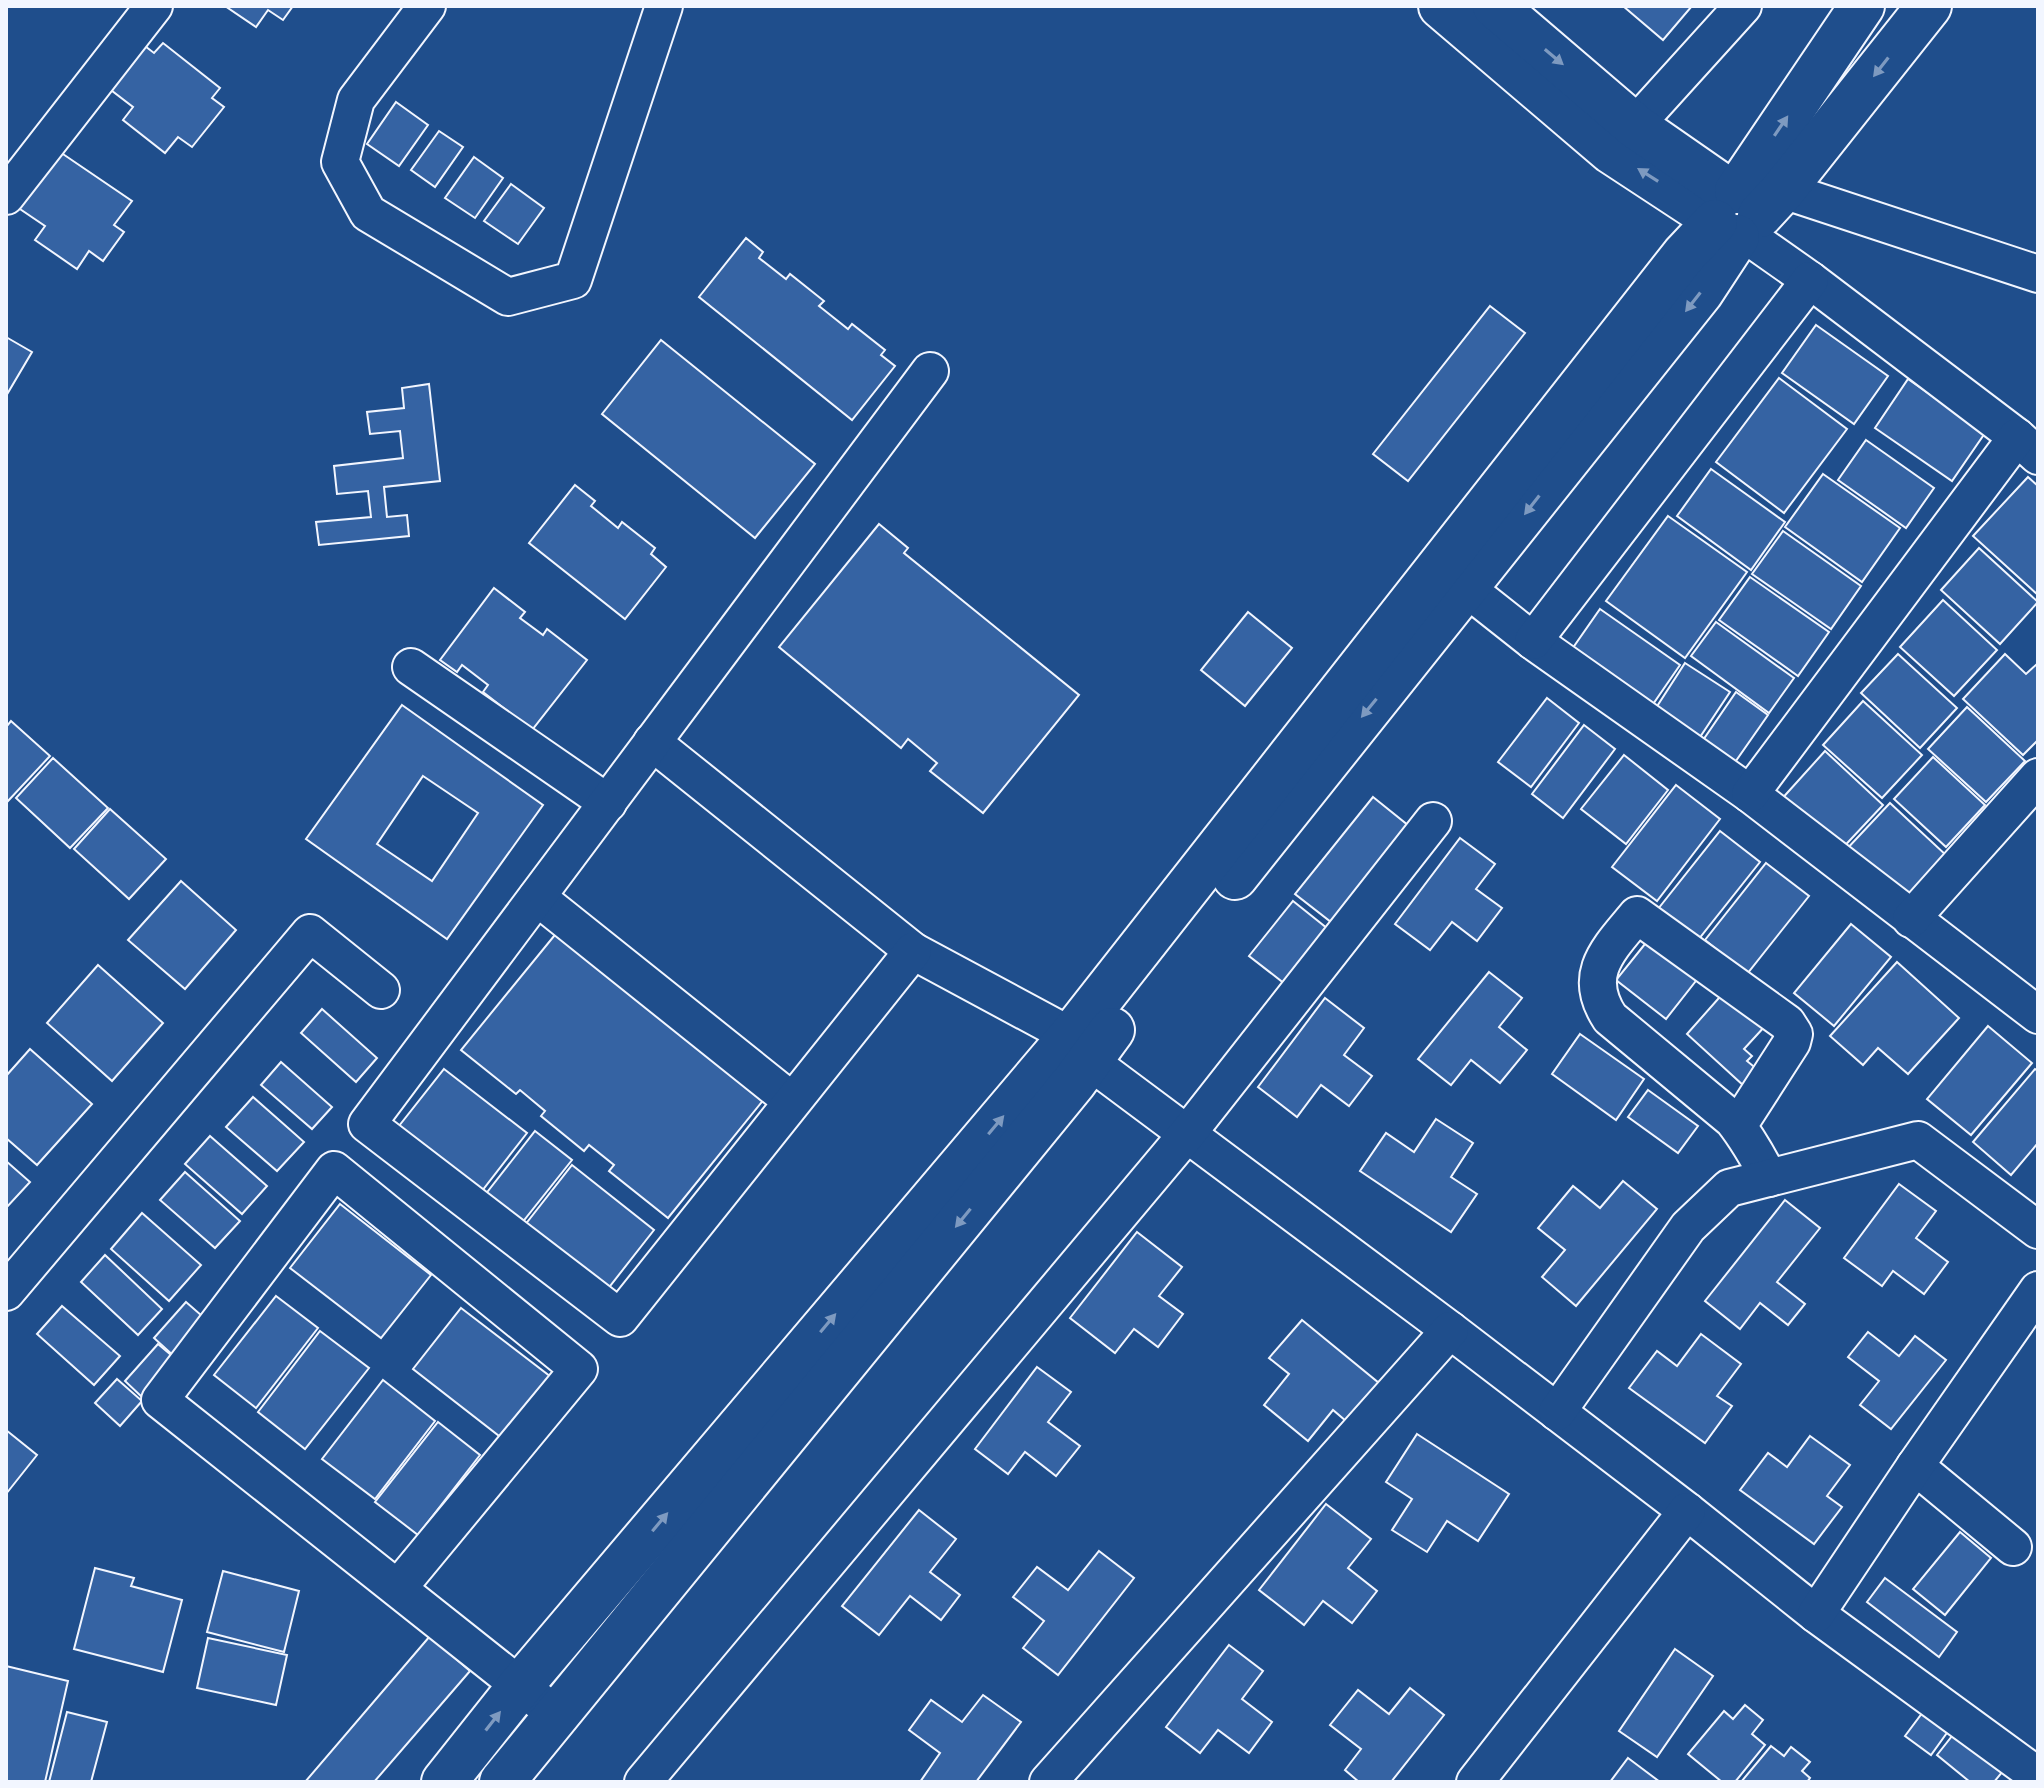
<svg xmlns="http://www.w3.org/2000/svg" width="2044" height="1788" font-family="'Zilla Slab',serif">
<rect width="100%" height="100%" fill="#1f4e8c"/>
<g fill="#3563a3" stroke="#f2f6ff" stroke-width="2" fill-rule="evenodd">
<polygon points="225,6 293,6 283,20 268,10 256,27"/>
<polygon points="1623,6 1692,6 1663,40"/>
<polygon points="141,43 154,53 163,43 220,88 212,98 224,107 192,147 178,137 165,153 123,120 133,107 107,87"/>
<polygon points="396,102 428,125 399,166 367,144"/>
<polygon points="439,131 463,147 435,187 411,170"/>
<polygon points="57,150 132,201 114,225 124,232 103,261 89,251 77,269 35,240 45,226 17,207"/>
<polygon points="474,157 503,178 475,218 445,198"/>
<polygon points="511,184 544,208 518,244 484,221"/>
<polygon points="746,238 763,252 759,258 786,279 790,274 824,301 819,306 848,329 852,324 885,350 881,355 895,366 852,420 699,297"/>
<polygon points="1490,306 1525,333 1408,481 1373,454"/>
<polygon points="1816,325 1888,376 1854,424 1782,373"/>
<polygon points="6,337 32,352 6,396"/>
<polygon points="661,340 815,464 755,538 602,414"/>
<polygon points="1779,378 1847,429 1784,513 1716,462"/>
<polygon points="1908,379 1985,433 1952,481 1875,428"/>
<polygon points="429,384 440,481 384,487 387,517 407,515 409,536 319,545 316,522 371,517 368,491 337,494 334,466 403,458 400,431 370,434 367,412 404,408 402,388"/>
<polygon points="1866,440 1934,488 1906,528 1838,480"/>
<polygon points="1711,469 1785,522 1751,570 1677,516"/>
<polygon points="1823,474 1900,528 1862,582 1785,527"/>
<polygon points="2028,477 2038,486 2038,595 1973,536"/>
<polygon points="575,485 595,501 591,506 618,528 622,522 655,548 651,554 666,567 625,619 529,543"/>
<polygon points="1668,516 1747,572 1685,658 1606,601"/>
<polygon points="879,524 908,548 904,553 1079,695 983,813 930,771 937,763 908,739 901,748 779,647"/>
<polygon points="1783,531 1861,586 1831,629 1752,574"/>
<polygon points="1979,548 2038,602 2000,644 1941,590"/>
<polygon points="1750,577 1829,632 1798,676 1719,620"/>
<polygon points="494,588 525,612 520,618 543,635 547,629 587,660 532,730 483,692 488,685 462,665 457,672 440,660"/>
<polygon points="1943,600 1997,650 1954,696 1900,647"/>
<polygon points="1600,609 1680,665 1651,707 1570,652"/>
<polygon points="1248,612 1292,648 1245,706 1201,670"/>
<polygon points="1716,622 1794,678 1769,713 1691,656"/>
<polygon points="1898,654 1957,708 1920,748 1861,693"/>
<polygon points="2005,654 2026,674 2038,663 2038,740 2023,755 1963,699"/>
<polygon points="1685,663 1730,692 1698,740 1654,711"/>
<polygon points="1736,692 1768,715 1731,768 1699,746"/>
<polygon points="1547,698 1579,723 1531,787 1498,762"/>
<polygon points="1863,701 1922,755 1882,798 1823,745"/>
<path d="M402 705 543 805 447 939 306 839ZM423 776 478 813 432 881 377 844Z"/>
<polygon points="1967,707 2025,761 1986,802 1928,749"/>
<polygon points="11,721 50,756 8,801 6,799 6,727"/>
<polygon points="1584,725 1615,749 1563,818 1532,794"/>
<polygon points="1825,751 1883,805 1836,855 1779,802"/>
<polygon points="1624,755 1668,790 1626,844 1581,809"/>
<polygon points="1933,757 1985,805 1946,847 1894,799"/>
<polygon points="53,758 108,808 70,848 16,798"/>
<polygon points="1676,785 1720,819 1657,901 1612,867"/>
<polygon points="1373,797 1409,826 1331,922 1295,894"/>
<polygon points="1890,803 1947,856 1901,906 1843,853"/>
<polygon points="110,809 166,859 129,899 74,849"/>
<polygon points="1720,831 1760,862 1698,940 1658,909"/>
<polygon points="1460,838 1495,864 1476,889 1502,908 1477,941 1452,922 1430,950 1395,924"/>
<polygon points="1766,863 1809,896 1747,974 1705,940"/>
<polygon points="181,881 236,930 185,989 128,940"/>
<polygon points="1293,901 1328,929 1285,984 1249,956"/>
<polygon points="1851,924 1891,957 1834,1026 1794,993"/>
<polygon points="563,925 765,1098 668,1218 609,1171 614,1165 589,1145 584,1151 541,1116 545,1111 520,1090 516,1094 461,1050"/>
<polygon points="1649,939 1699,977 1666,1019 1616,980"/>
<polygon points="1897,962 1959,1018 1908,1074 1878,1048 1863,1065 1830,1036"/>
<polygon points="98,965 163,1023 112,1081 47,1023"/>
<polygon points="1489,972 1522,998 1499,1027 1527,1050 1500,1083 1471,1060 1451,1085 1418,1059"/>
<polygon points="1726,990 1766,1025 1744,1049 1752,1056 1747,1061 1758,1070 1744,1086 1687,1034"/>
<polygon points="1325,998 1364,1028 1344,1055 1372,1076 1349,1106 1321,1085 1297,1117 1258,1087"/>
<polygon points="322,1009 377,1058 356,1082 301,1033"/>
<polygon points="1988,1026 2032,1063 1971,1135 1927,1099"/>
<polygon points="1580,1034 1644,1079 1616,1120 1552,1074"/>
<polygon points="30,1049 92,1104 37,1165 6,1138 6,1076"/>
<polygon points="281,1062 332,1107 312,1129 261,1085"/>
<polygon points="444,1069 527,1133 478,1196 395,1131"/>
<polygon points="2035,1069 2038,1071 2038,1143 2011,1175 1973,1142"/>
<polygon points="1648,1090 1698,1126 1678,1153 1628,1117"/>
<polygon points="253,1097 304,1142 277,1171 226,1127"/>
<polygon points="1436,1119 1473,1143 1451,1177 1477,1194 1451,1232 1360,1171 1386,1133 1414,1152"/>
<polygon points="535,1131 572,1160 517,1229 481,1200"/>
<polygon points="210,1136 267,1186 242,1214 185,1164"/>
<polygon points="6,1161 30,1182 6,1208"/>
<polygon points="572,1165 654,1230 603,1295 521,1230"/>
<polygon points="185,1172 240,1221 215,1248 160,1200"/>
<polygon points="1623,1181 1657,1209 1576,1306 1542,1277 1565,1250 1538,1228 1573,1186 1600,1208"/>
<polygon points="1899,1184 1936,1211 1916,1238 1948,1262 1924,1294 1893,1271 1882,1286 1844,1258"/>
<polygon points="1785,1200 1820,1228 1777,1282 1805,1304 1788,1325 1760,1303 1740,1329 1705,1301"/>
<polygon points="340,1204 431,1275 381,1338 290,1268"/>
<polygon points="142,1213 201,1265 169,1301 111,1249"/>
<polygon points="1137,1232 1182,1267 1159,1296 1183,1314 1158,1347 1134,1329 1115,1353 1070,1318"/>
<polygon points="105,1255 162,1309 138,1335 81,1282"/>
<polygon points="276,1296 318,1328 256,1408 214,1375"/>
<polygon points="186,1302 209,1322 176,1358 154,1338"/>
<polygon points="62,1306 120,1356 94,1385 37,1334"/>
<polygon points="461,1308 551,1377 503,1439 413,1369"/>
<polygon points="1302,1320 1385,1388 1353,1427 1333,1410 1308,1441 1264,1405 1289,1374 1269,1358"/>
<polygon points="320,1331 369,1368 305,1449 258,1412"/>
<polygon points="1868,1332 1899,1356 1915,1336 1946,1360 1891,1429 1860,1405 1879,1381 1848,1357"/>
<polygon points="1701,1334 1741,1364 1717,1396 1732,1406 1705,1443 1629,1388 1657,1351 1677,1366"/>
<polygon points="158,1344 177,1360 143,1398 125,1381"/>
<polygon points="1037,1367 1071,1392 1048,1422 1080,1446 1056,1476 1025,1452 1008,1474 975,1449"/>
<polygon points="117,1379 142,1401 120,1426 95,1403"/>
<polygon points="383,1380 435,1421 375,1499 322,1459"/>
<polygon points="438,1422 480,1455 418,1535 375,1502"/>
<polygon points="6,1430 37,1455 6,1494"/>
<polygon points="1417,1434 1509,1494 1478,1541 1447,1521 1427,1552 1392,1530 1412,1499 1386,1482"/>
<polygon points="1810,1436 1850,1465 1827,1496 1842,1507 1814,1544 1740,1490 1768,1453 1787,1467"/>
<polygon points="1326,1504 1371,1539 1348,1568 1377,1591 1352,1623 1323,1601 1304,1625 1259,1590"/>
<polygon points="919,1510 956,1539 930,1572 960,1595 941,1620 910,1596 879,1635 842,1606"/>
<polygon points="1960,1532 1991,1558 1945,1615 1913,1589"/>
<polygon points="1099,1551 1134,1578 1058,1675 1023,1648 1044,1621 1013,1597 1037,1567 1068,1590"/>
<polygon points="95,1568 134,1578 131,1586 182,1600 163,1672 74,1649"/>
<polygon points="223,1571 299,1591 284,1652 207,1632"/>
<polygon points="1885,1578 1957,1632 1939,1657 1867,1602"/>
<polygon points="430,1636 470,1671 374,1782 305,1782"/>
<polygon points="208,1638 287,1655 276,1705 197,1688"/>
<polygon points="1229,1645 1263,1671 1242,1699 1272,1722 1249,1753 1218,1730 1200,1753 1166,1727"/>
<polygon points="1675,1649 1713,1676 1657,1757 1619,1731"/>
<polygon points="6,1666 68,1681 45,1782 6,1782"/>
<polygon points="1410,1688 1444,1715 1391,1782 1359,1782 1345,1770 1361,1749 1330,1725 1358,1690 1389,1714"/>
<polygon points="983,1695 1021,1722 976,1782 920,1782 940,1753 909,1730 931,1700 962,1722"/>
<polygon points="1929,1704 1954,1723 1931,1755 1905,1736"/>
<polygon points="1745,1705 1763,1720 1752,1734 1765,1745 1735,1782 1722,1782 1688,1754 1724,1711 1733,1719"/>
<polygon points="67,1712 107,1722 91,1782 49,1782"/>
<polygon points="1960,1726 2008,1765 1994,1782 1970,1782 1937,1755"/>
<polygon points="1771,1746 1784,1756 1791,1747 1810,1762 1802,1771 1810,1778 1807,1782 1741,1782"/>
<polygon points="1628,1758 1660,1782 1610,1782"/>
</g>
<g fill="none" stroke-linecap="round" stroke-linejoin="round">
<g stroke="#f2f6ff" stroke-width="40">
<g id="minor">
<polyline points="427,6 356,100 340,162 368,213 508,297 573,280 664,6"/>
<polyline points="1618,144 1743,6"/>
<polyline points="1783,190 2038,274"/>
<polyline points="6,196 154,6"/>
<polyline points="1746,235 1810,280 2017,437 2038,456"/>
<polyline points="1466,588 1533,641 1750,794 2038,1015"/>
<polyline points="1533,641 1810,280"/>
<polyline points="411,667 608,803"/>
<polyline points="652,742 913,951 1071,1036 1073,1060"/>
<polyline points="1750,794 2017,437"/>
<polyline points="537,897 792,1101"/>
<polyline points="1911,919 2038,777"/>
<polyline points="913,951 620,1318 367,1124 930,371"/>
<polyline points="1088,1060 1450,1330 1687,1511 1816,1614 2031,1771"/>
<path d="M1738 1126 1792 1042 1794 1034 1787 1023 1637 915C1609 949 1581 974 1610 1018L1733 1120C1748 1139 1758 1157 1769 1178"/>
<polyline points="6,1292 310,933 381,990"/>
<polyline points="1557,1412 1688,1227 1729,1188 1918,1140 2038,1230"/>
<polyline points="1915,1466 2013,1547"/>
<polyline points="398,1588 579,1369 334,1170 160,1400 558,1716"/>
<polyline points="1816,1614 1915,1466 2038,1290"/>
<polyline points="643,1782 1187,1134 1433,821"/>
<polyline points="1048,1782 1450,1330"/>
<polyline points="1475,1782 1687,1511"/>
</g>
</g>
<g stroke="#f2f6ff" stroke-width="48">
<g id="tertiary">
<polyline points="1441,6 1611,151 1713,218"/>
<polyline points="1495,6 1635,126 1730,192"/>
</g>
</g>
<g stroke="#f2f6ff" stroke-width="48">
<g id="secondary">
<polyline points="1737,191 1862,6"/>
<polyline points="1760,215 1783,190 1929,6"/>
<polyline points="1235,877 1701,292 1737,237"/>
<polyline points="444,1782 521,1685 1071,1036 1684,255 1715,222"/>
<polyline points="502,1782 1074,1082 1112,1030"/>
</g>
</g>
<use href="#minor" stroke="#1f4e8c" stroke-width="36"/>
<use href="#tertiary" stroke="#1f4e8c" stroke-width="44"/>
<use href="#secondary" stroke="#1f4e8c" stroke-width="44"/>
</g>
<defs><path id="oneway-solid" d="M-6-.8H1V-3.2L6.5 0L1 3.2V.8H-6Z" transform="scale(2)"/></defs>
<g fill="#7e9ac0">
<use href="#oneway-solid" transform="translate(1554 57) rotate(40)"/>
<use href="#oneway-solid" transform="translate(1881 67) rotate(128)"/>
<use href="#oneway-solid" transform="translate(1781 126) rotate(-56)"/>
<use href="#oneway-solid" transform="translate(1648 175) rotate(-148)"/>
<use href="#oneway-solid" transform="translate(1693 302) rotate(128)"/>
<use href="#oneway-solid" transform="translate(1532 505) rotate(128)"/>
<use href="#oneway-solid" transform="translate(1369 708) rotate(129)"/>
<use href="#oneway-solid" transform="translate(996 1125) rotate(-50)"/>
<use href="#oneway-solid" transform="translate(963 1218) rotate(129)"/>
<use href="#oneway-solid" transform="translate(828 1323) rotate(-50)"/>
<use href="#oneway-solid" transform="translate(660 1522) rotate(-50)"/>
<use href="#oneway-solid" transform="translate(493 1721) rotate(-52)"/>
</g>
<rect width="2044" height="1788" fill="none" stroke="#f2f6ff" stroke-width="16"/>
</svg>
